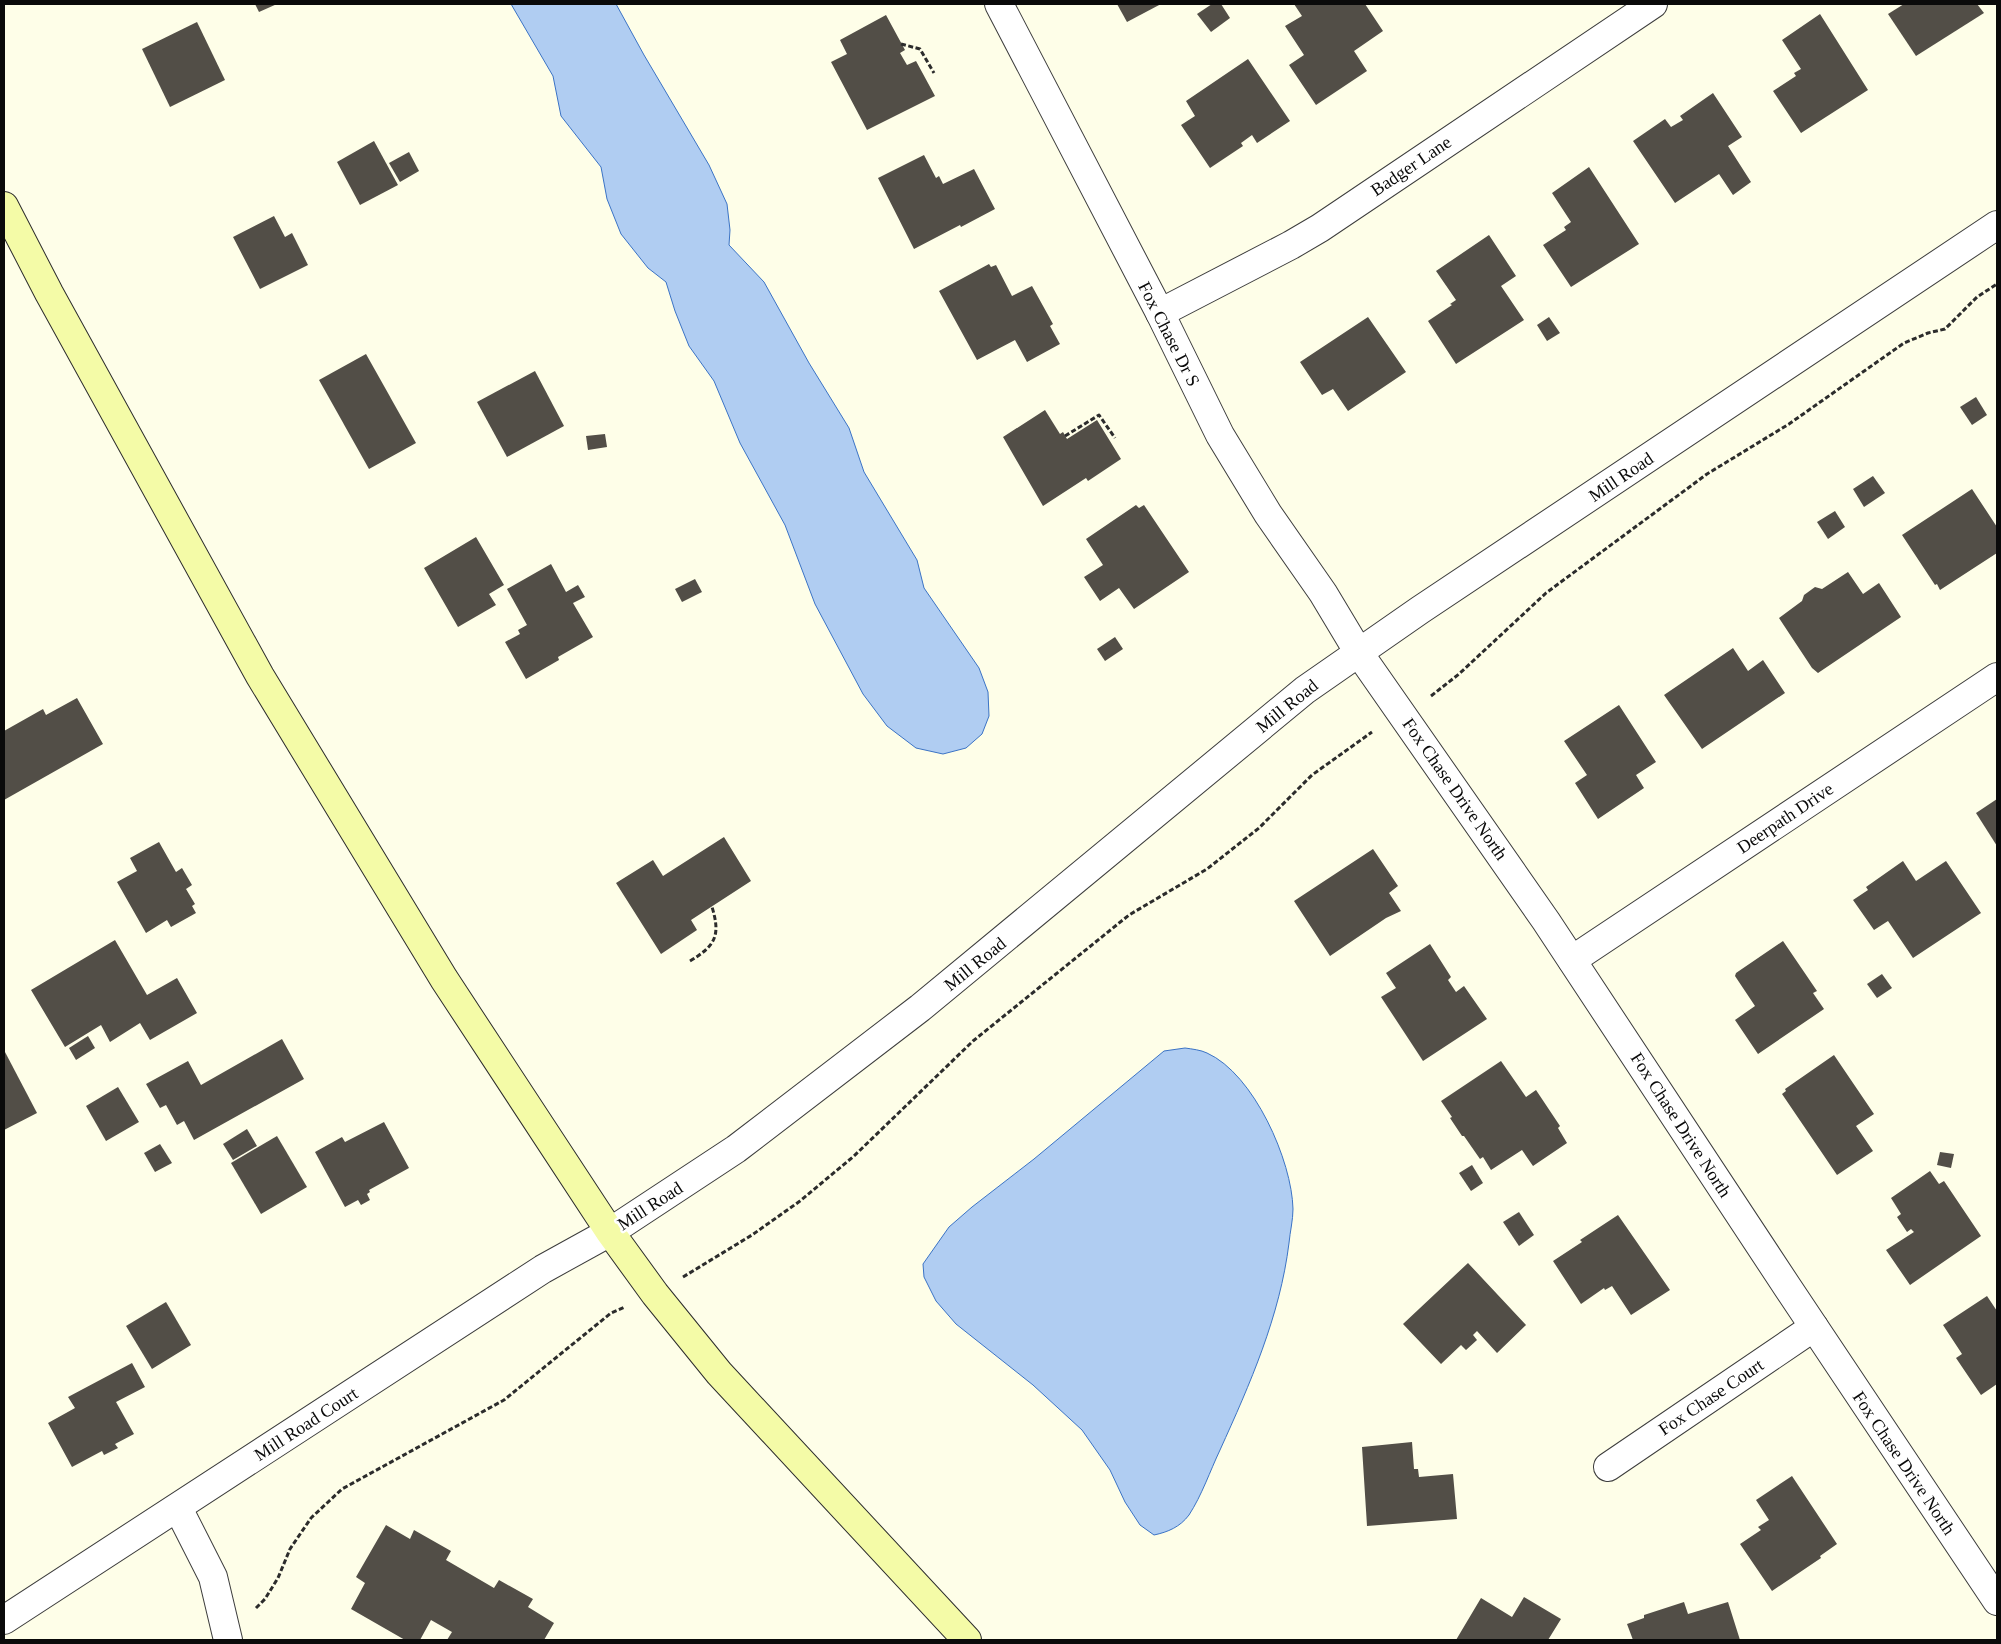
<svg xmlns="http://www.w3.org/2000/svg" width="2001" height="1644" font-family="'Times New Roman',serif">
<rect width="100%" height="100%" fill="#fefee8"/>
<g fill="#b0cdf2" stroke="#3b73c5">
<polygon points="511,4 616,4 644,55 709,165 727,204 730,230 729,245 764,282 809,363 849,428 864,472 917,560 924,588 979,668 988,692 989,716 982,734 966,748 943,754 916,748 887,726 863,694 815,604 785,525 740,443 714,381 689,346 675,311 666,282 648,268 621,234 607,199 601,167 561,116 553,76"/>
<path d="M1185 1048C1192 1049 1201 1050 1207 1053 1254 1074 1292 1161 1293 1209 1293 1220 1290 1232 1289 1243 1280 1316 1250 1384 1220 1450 1210 1471 1202 1495 1189 1515 1180 1527 1168 1532 1154 1535L1140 1525 1125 1502 1110 1470 1082 1430 1033 1385 956 1324 936 1301 924 1277 923 1264 949 1227 972 1207 1034 1159 1164 1051Z"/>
</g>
<g fill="#524e47">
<polygon points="255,4 277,4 259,12"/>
<polygon points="1117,4 1161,4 1127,22"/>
<polygon points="1212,4 1221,4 1230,18 1211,32 1197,14"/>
<polygon points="1294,4 1365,4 1383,31 1354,51 1367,71 1316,105 1289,65 1304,55 1285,26 1302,16"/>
<polygon points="1904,4 1977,4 1984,13 1916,56 1888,14"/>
<polygon points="1820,14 1868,90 1801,133 1773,91 1796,76 1794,73 1801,69 1782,40"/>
<polygon points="886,15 905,50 900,53 907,65 916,61 935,96 867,130 831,62 847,54 840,40"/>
<polygon points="197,22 225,80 170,107 142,49"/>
<polygon points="1248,59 1290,121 1257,143 1252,135 1241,143 1243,146 1210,168 1181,125 1195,116 1186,101"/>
<polygon points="1713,93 1742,137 1728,146 1751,182 1733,195 1719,174 1675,203 1633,141 1665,119 1671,127 1683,120 1680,116"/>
<polygon points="374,141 398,185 360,205 337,162"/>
<polygon points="409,152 419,171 400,182 389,163"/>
<polygon points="924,155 936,178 939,176 943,184 974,169 995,209 961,227 960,225 914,249 878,178"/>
<polygon points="1589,167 1639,244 1571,287 1543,245 1566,230 1564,227 1571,222 1552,193"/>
<polygon points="274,216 285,237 292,233 308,265 260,289 233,237"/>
<polygon points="1489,235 1516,276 1501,286 1524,320 1456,364 1428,321 1452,305 1450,304 1456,300 1436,271"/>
<polygon points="989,264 991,267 996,265 1012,296 1032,286 1053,324 1050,326 1060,344 1027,362 1015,340 977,360 939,291"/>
<polygon points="1368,317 1406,372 1348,411 1333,389 1322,395 1300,362"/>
<polygon points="1549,317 1560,333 1547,341 1537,325"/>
<polygon points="366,354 416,443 369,469 319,380"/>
<polygon points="535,371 564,426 507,457 477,402"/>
<polygon points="1976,397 1987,415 1972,425 1960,407"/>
<polygon points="1045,410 1060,434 1063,432 1067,439 1097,420 1121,459 1088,481 1086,478 1043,506 1003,437"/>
<polygon points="605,434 607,447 588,450 586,436"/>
<polygon points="1873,476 1885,493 1864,507 1853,489"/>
<polygon points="1972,489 1997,527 1997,553 1940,590 1937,584 1935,585 1902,535"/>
<polygon points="1136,505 1139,508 1144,505 1189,572 1134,609 1119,588 1100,601 1084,577 1103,565 1086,539"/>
<polygon points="1835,511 1845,527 1828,539 1817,522"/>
<polygon points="476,537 504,585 489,594 496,605 458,627 424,568"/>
<polygon points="551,564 566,592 578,585 585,597 573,603 593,637 558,657 559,660 526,679 505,642 520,634 518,630 527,625 507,589"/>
<polygon points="1848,572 1863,594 1879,583 1901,617 1818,673 1812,668 1779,618 1802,601 1804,595 1815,587 1822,589"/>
<polygon points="695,579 702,592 682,602 675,589"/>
<polygon points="1115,637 1123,649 1105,661 1097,649"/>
<polygon points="1733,648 1748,671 1763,660 1785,693 1702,749 1664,695"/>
<polygon points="77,698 103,744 4,800 4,731 43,709 46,715"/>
<polygon points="1619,705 1656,762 1636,775 1644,788 1598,819 1575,783 1587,775 1564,741"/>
<polygon points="1997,799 1997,846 1976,813"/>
<polygon points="724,837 751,881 691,920 697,930 661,954 616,883 653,860 663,876"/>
<polygon points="159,842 176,872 182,868 192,885 186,889 195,904 192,906 196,913 171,927 167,920 146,933 117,882 137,871 130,858"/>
<polygon points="1373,849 1398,886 1389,893 1401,911 1386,918 1330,956 1294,901"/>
<polygon points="1903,861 1916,881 1946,861 1981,913 1913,958 1888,921 1874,930 1853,900 1868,890 1866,887"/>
<polygon points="115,940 147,995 177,978 197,1013 150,1040 140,1023 110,1042 101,1025 65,1047 31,990"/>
<polygon points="1783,941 1817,991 1813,993 1824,1009 1758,1054 1735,1020 1755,1006 1735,976 1736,973"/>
<polygon points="1430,944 1451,977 1448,980 1456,992 1464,986 1487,1019 1423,1061 1381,997 1396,988 1386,973"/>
<polygon points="1882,974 1892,988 1877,998 1867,984"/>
<polygon points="88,1036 95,1048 76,1060 69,1048"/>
<polygon points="282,1039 304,1079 194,1140 184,1121 177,1125 166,1105 160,1108 146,1084 188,1061 201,1085"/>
<polygon points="5,1052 37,1113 4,1130 4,1053"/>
<polygon points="1834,1055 1874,1114 1856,1126 1873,1151 1837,1175 1782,1094 1786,1091 1785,1089"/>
<polygon points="1501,1061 1526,1097 1536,1090 1560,1126 1558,1128 1567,1143 1533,1166 1522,1150 1491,1170 1483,1157 1480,1159 1464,1136 1462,1136 1450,1118 1452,1117 1441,1101"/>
<polygon points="118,1087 139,1122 106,1141 86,1106"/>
<polygon points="384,1122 409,1168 369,1190 370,1192 367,1194 370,1200 361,1205 358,1200 345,1207 315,1152 342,1137 345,1142"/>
<polygon points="247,1129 257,1146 233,1160 223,1144"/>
<polygon points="277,1136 307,1187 261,1214 231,1163"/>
<polygon points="160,1144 172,1163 155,1172 144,1153"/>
<polygon points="1940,1152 1954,1154 1951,1168 1937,1165"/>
<polygon points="1472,1165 1483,1183 1471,1191 1459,1173"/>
<polygon points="1930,1171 1939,1184 1944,1181 1981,1236 1910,1285 1886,1250 1914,1232 1911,1229 1907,1232 1897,1217 1901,1214 1891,1198"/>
<polygon points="1519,1212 1534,1235 1519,1246 1503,1222"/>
<polygon points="1618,1215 1670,1290 1631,1315 1612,1286 1605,1290 1604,1288 1581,1304 1553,1261 1582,1242 1580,1240"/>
<polygon points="1468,1263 1526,1325 1497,1353 1477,1331 1473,1335 1477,1340 1466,1350 1461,1345 1441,1364 1403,1324"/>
<polygon points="1987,1296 1997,1311 1997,1384 1981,1395 1956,1358 1962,1354 1943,1325"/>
<polygon points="166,1302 191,1345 152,1369 126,1326"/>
<polygon points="132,1363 145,1387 116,1402 134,1434 115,1444 118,1448 104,1455 102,1451 72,1467 48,1423 75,1408 68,1397"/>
<polygon points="1412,1442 1414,1469 1418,1469 1419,1477 1453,1474 1457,1519 1367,1526 1362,1447"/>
<polygon points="1792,1476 1837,1544 1820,1556 1821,1558 1772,1591 1740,1544 1761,1530 1758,1527 1769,1520 1756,1500"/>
<polygon points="386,1525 410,1539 414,1530 451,1551 446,1560 494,1588 499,1580 533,1599 528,1607 554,1623 544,1640 447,1640 452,1632 431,1620 420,1640 405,1640 351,1609 365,1583 356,1577"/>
<polygon points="1524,1597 1561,1619 1548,1640 1456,1640 1481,1598 1512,1617"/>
<polygon points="1684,1602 1688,1614 1728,1602 1740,1640 1633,1640 1627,1624 1644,1618 1644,1615"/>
</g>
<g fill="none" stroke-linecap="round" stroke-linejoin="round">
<g stroke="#3d3d3d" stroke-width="30">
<g id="minor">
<polyline points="999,4 1160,313 1220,435 1268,514 1323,593 1359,653 1546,921 1788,1288 1997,1601"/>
<polyline points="1160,313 1291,245 1320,228 1653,4"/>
<polyline points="1572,960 1997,677"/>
<polyline points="1608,1467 1814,1327"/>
<polyline points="178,1508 213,1577 228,1640"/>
<polyline points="4,1620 543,1269 610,1232"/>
</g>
</g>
<g stroke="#3d3d3d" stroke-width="30">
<polyline id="tertiary" points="610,1232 736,1149 920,1008 1305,690 1420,610 1997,225"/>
</g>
<g stroke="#2c2c2c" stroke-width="30">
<polyline id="secondary" points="4,206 49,293 260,676 444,979 610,1232 655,1294 719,1373 967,1640"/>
</g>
<g stroke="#2c2c2c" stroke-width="3" stroke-dasharray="5 2.5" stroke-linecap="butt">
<polyline points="901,44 920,49 934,73"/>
<polyline points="1065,436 1099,415 1115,438"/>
<polyline points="1431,696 1459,674 1546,593 1707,474 1789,424 1904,343 1928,333 1945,329 1977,297 1997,284"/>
<path d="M690 961C715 946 721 936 712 907"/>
<polyline points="683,1277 752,1235 800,1201 854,1156 973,1041 1129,915 1207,869 1259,828 1312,775 1372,732"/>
<polyline points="256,1608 265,1599 278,1578 290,1549 311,1518 342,1489 504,1400 611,1313 625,1307"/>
</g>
<use href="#minor" stroke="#fff" stroke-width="28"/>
<use href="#tertiary" stroke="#fff" stroke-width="28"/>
<use href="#secondary" stroke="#f4fba7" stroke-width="28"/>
</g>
<g text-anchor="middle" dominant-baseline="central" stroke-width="5" stroke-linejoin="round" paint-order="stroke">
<g font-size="18" fill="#0a0a0a" stroke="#fff">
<text transform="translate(1411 166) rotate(-34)">Badger Lane</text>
<text transform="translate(1169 334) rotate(63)">Fox Chase Dr S</text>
<text transform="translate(1621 477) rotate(-34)">Mill Road</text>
<text transform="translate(1287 706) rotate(-39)">Mill Road</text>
<text transform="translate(1455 789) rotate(55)">Fox Chase Drive North</text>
<text transform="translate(1785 818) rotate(-34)">Deerpath Drive</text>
<text transform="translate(975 964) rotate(-39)">Mill Road</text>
<text transform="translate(1681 1125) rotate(57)">Fox Chase Drive North</text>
<text transform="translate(650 1206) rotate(-33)">Mill Road</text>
<text transform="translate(1711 1397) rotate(-34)">Fox Chase Court</text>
<text transform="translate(306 1424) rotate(-33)">Mill Road Court</text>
<text transform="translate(1904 1463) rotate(56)">Fox Chase Drive North</text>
</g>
</g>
<rect width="2001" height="1644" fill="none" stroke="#0a0a0a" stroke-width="10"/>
</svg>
